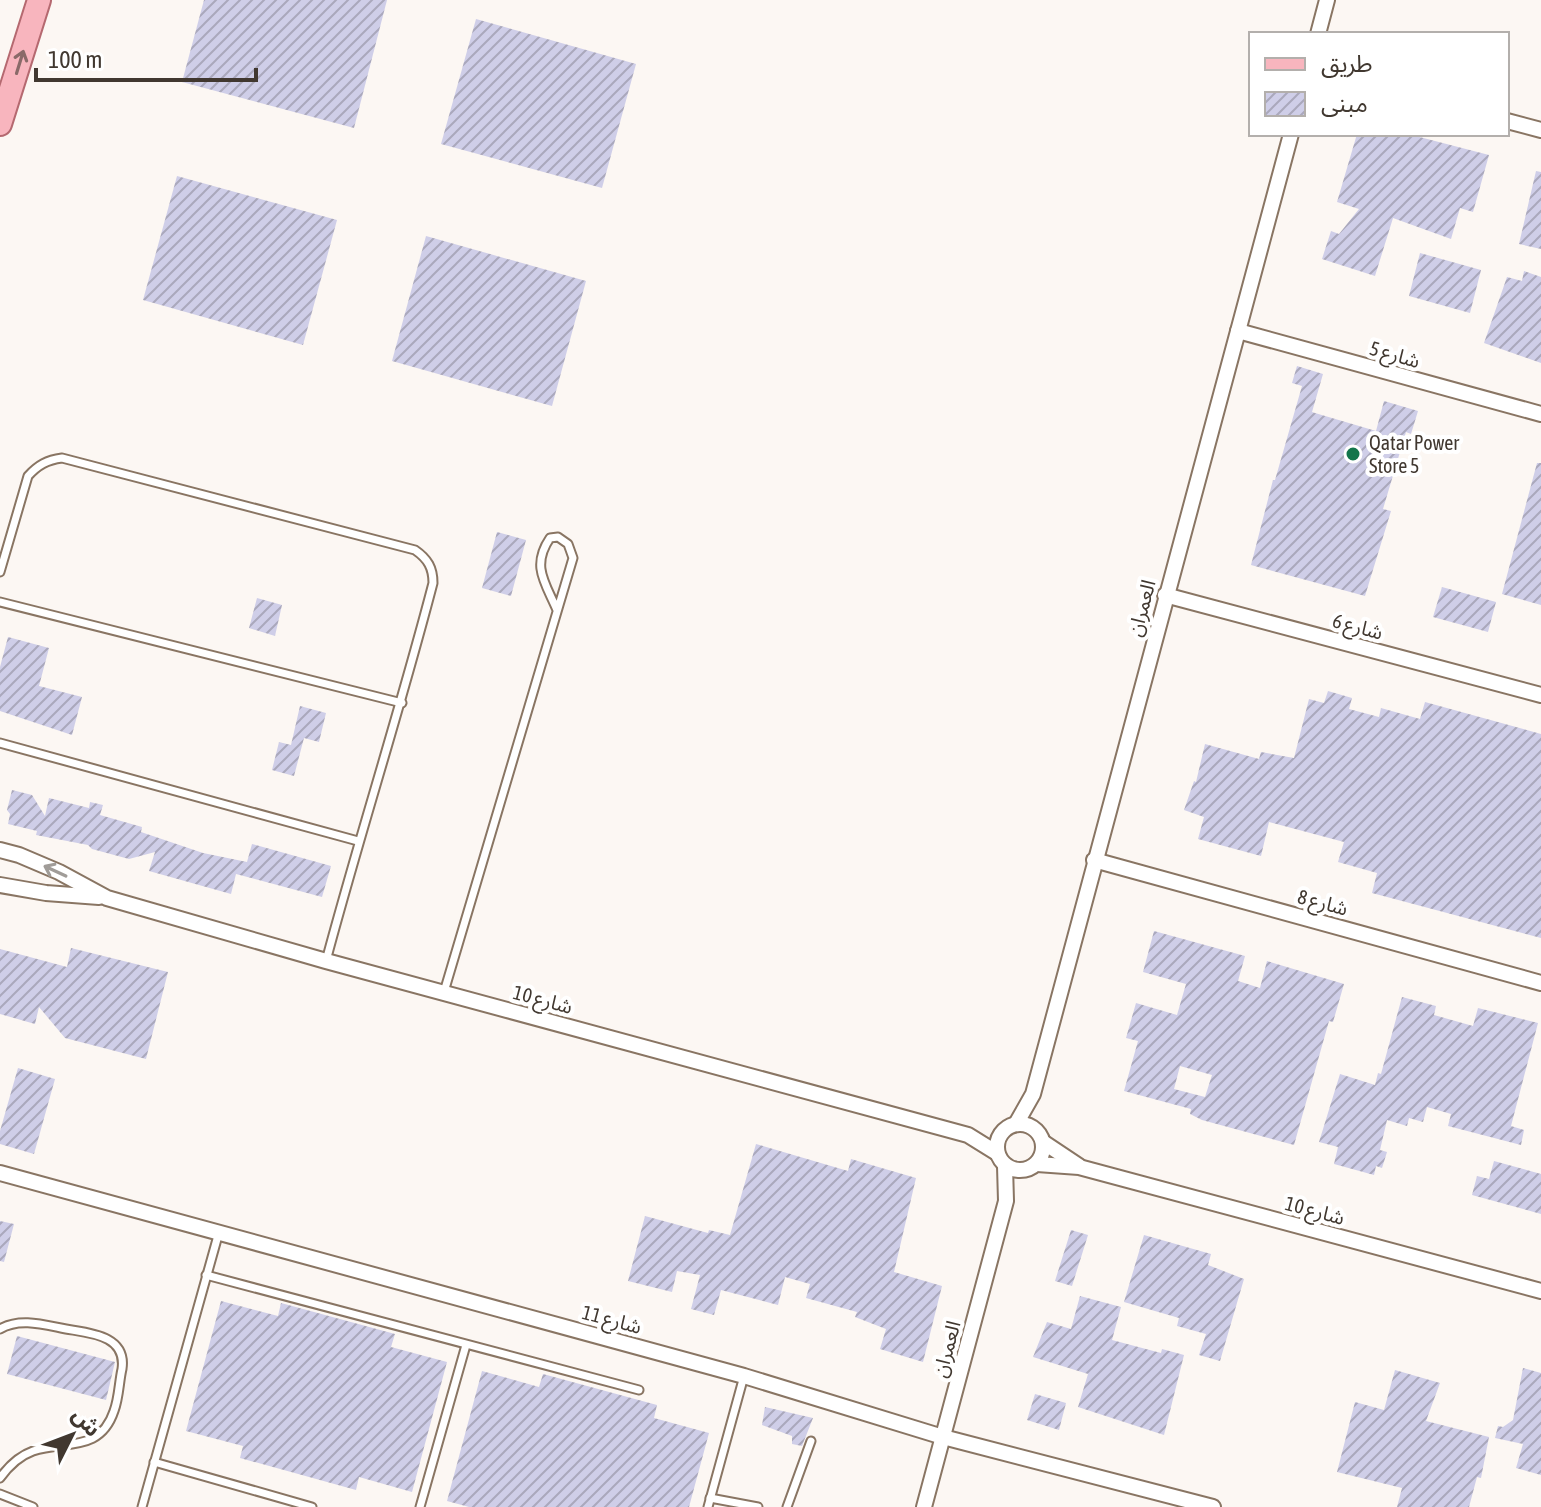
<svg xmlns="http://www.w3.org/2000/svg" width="1541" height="1507" font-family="'Asap Condensed','Noto Sans Arabic',sans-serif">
<defs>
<pattern id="building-hatch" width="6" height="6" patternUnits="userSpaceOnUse" patternTransform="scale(2)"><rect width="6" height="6" fill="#cfcee8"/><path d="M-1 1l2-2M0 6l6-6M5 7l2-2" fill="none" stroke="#aaa8bc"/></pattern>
</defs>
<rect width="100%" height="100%" fill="#fcf7f3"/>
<g fill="url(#building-hatch)" fill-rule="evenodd">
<polygon points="204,0 387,0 354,128 182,82"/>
<polygon points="476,19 636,64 602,188 441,144"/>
<polygon points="1357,134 1408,134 1489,155 1473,212 1460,208 1451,239 1393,218 1375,276 1322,259 1331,231 1339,234 1359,209 1337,202"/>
<polygon points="1536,171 1541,172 1541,249 1519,244"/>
<polygon points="177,176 337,220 303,345 143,300"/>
<polygon points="426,236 586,281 552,406 392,361"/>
<polygon points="1420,253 1481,270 1470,313 1409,296"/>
<polygon points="1524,271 1541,277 1541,363 1484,343 1507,277 1522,281"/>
<polygon points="1297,366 1323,374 1312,412 1315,413 1376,431 1384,401 1418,411 1411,434 1406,432 1383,509 1391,511 1365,596 1251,565 1273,480 1275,480 1302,386 1292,383"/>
<polygon points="1537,463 1541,463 1541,605 1502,594"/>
<polygon points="497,532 526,540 511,596 482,588"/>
<polygon points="1442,587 1496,602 1488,632 1433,617"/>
<polygon points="257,598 282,605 275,636 249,628"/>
<polygon points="8,637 49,648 39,686 82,697 72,735 0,711 0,667"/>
<polygon points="1328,691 1352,698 1349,709 1379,717 1381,708 1420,719 1425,702 1541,734 1541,938 1372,893 1377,873 1338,862 1344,842 1269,822 1261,856 1198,839 1204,817 1184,810 1194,781 1196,782 1205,744 1259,759 1261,752 1294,758 1309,699 1324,703"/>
<polygon points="300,706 326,713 319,742 304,738 294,776 272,770 279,742 291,745"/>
<polygon points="12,790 32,795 45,816 49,798 89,808 90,802 103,805 100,815 142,827 141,832 203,853 247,862 252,844 331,866 322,897 236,874 231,894 149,871 155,852 129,859 92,849 88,845 36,835 37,831 8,824 10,814 7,810"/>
<path d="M1154 931 1245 956 1238 981 1260 988 1267 961 1344 984 1333 1022 1329 1021 1294 1145 1202 1120 1190 1114 1191 1109 1124 1091 1138 1041 1126 1038 1136 1003 1177 1015 1186 984 1143 972ZM1180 1066 1212 1075 1205 1097 1174 1089Z"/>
<polygon points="71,948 168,972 146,1059 65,1038 39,1007 35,1024 0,1014 0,949 67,967"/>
<polygon points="1402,997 1436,1006 1434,1015 1473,1026 1478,1008 1538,1023 1511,1126 1524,1130 1521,1145 1448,1126 1451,1114 1427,1107 1423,1122 1409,1118 1407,1126 1387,1120 1380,1150 1387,1152 1382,1168 1376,1166 1374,1175 1334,1164 1338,1147 1319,1142 1340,1074 1375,1085 1378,1073 1381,1074"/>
<polygon points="18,1068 55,1079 34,1154 0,1144 0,1131"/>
<polygon points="756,1144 848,1171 851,1159 916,1178 894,1272 942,1286 923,1362 880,1349 886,1329 855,1317 857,1312 806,1298 810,1284 785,1277 778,1305 721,1290 714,1315 691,1309 700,1275 677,1271 672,1292 628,1281 645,1216 708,1233 709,1230 730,1235"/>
<polygon points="1494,1161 1541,1174 1541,1214 1472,1195 1477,1176 1489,1179"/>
<polygon points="0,1221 14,1224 4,1262 0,1261"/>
<polygon points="1071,1230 1088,1235 1072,1286 1055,1281"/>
<polygon points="1144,1235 1211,1254 1208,1265 1244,1279 1220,1361 1199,1355 1206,1334 1177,1326 1179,1318 1124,1302"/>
<polygon points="1080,1296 1121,1307 1112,1340 1161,1353 1162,1349 1184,1355 1164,1435 1078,1407 1088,1374 1033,1357 1047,1322 1071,1329"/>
<polygon points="221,1301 278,1316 281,1303 395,1334 391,1347 447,1362 412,1492 359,1477 356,1490 240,1458 243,1446 186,1431"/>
<polygon points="17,1336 115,1362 106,1400 7,1374"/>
<polygon points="1523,1368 1541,1373 1541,1475 1516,1468 1523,1444 1495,1438 1498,1426 1503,1427 1513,1420"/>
<polygon points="1395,1370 1440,1383 1426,1421 1489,1437 1481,1478 1477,1477 1469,1507 1397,1507 1402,1488 1337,1472 1355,1402 1384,1410"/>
<polygon points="482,1371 539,1387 543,1374 657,1405 654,1418 709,1433 689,1507 469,1507 447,1501"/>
<polygon points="1035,1394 1066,1403 1059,1430 1027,1420"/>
<polygon points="765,1407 813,1418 802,1446 792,1444 792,1436 762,1425"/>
</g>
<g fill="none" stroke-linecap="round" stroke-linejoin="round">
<g stroke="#897563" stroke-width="11">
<g id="service">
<path d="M0 572 28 476C38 465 47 460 62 458L415 550C428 559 433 568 433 583 400 710 360 834 326 961"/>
<polyline points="0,602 402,703"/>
<polyline points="0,743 358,841"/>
<path d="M444 992 573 558 568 544 558 537 550 538C531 566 545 582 557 610"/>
<polyline points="206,1275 639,1390"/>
<path d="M0 1329C20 1317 45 1325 66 1329 89 1333 127 1335 122 1369 119 1382 119 1398 114 1411 100 1453 65 1440 33 1451 19 1456 8 1467 0 1478"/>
<polyline points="154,1462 312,1507"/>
<polyline points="0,1494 33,1507"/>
<polyline points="710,1498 758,1507"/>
<polyline points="142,1507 219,1232"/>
<polyline points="420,1507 466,1345"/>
<polyline points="708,1507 744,1376"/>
<polyline points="787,1507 811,1441"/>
</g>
</g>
<g stroke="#897563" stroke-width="18">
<g id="minor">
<polyline points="1318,34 1327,0"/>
<polyline points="1507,121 1541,130"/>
<polyline points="1238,331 1541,414"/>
<polyline points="1165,595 1541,695"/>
<polyline points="0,850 19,855 59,872 107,898 326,961 968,1135 997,1153"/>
<polyline points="1094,860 1541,983"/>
<polyline points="0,885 46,893 99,897"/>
<circle cx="1020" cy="1147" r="23"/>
<polyline points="1016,1124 1033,1094 1291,134"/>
<polyline points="1043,1142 1079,1166"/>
<polyline points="1037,1164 1079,1167 1541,1291"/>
<polyline points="0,1173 744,1376 943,1437 1213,1507"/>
<polyline points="924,1507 1006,1201 1005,1166"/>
</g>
</g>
<g stroke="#b56970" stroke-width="26">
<polyline id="primary" points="0,124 39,0"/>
</g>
<use href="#service" stroke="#fff" stroke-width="7"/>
<use href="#minor" stroke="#fff" stroke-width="14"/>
<use href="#primary" stroke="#f8b5be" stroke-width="22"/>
</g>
<defs><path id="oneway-shaft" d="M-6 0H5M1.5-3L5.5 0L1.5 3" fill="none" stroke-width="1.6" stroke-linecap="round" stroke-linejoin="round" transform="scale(2)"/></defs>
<use stroke="#8a6a69" href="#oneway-shaft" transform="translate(20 62) rotate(-73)"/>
<use stroke="#a09c98" href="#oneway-shaft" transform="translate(55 871) rotate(-155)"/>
<circle fill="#13754b" stroke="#fff" stroke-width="3" cx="1353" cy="454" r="8"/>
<g text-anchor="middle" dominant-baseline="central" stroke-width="8" stroke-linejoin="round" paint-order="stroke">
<g font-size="20" fill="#413830" stroke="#fff">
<text transform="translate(1395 354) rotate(16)">شارع 5</text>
<text transform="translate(1141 608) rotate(-75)">العمران</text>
<text transform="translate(1358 626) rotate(15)">شارع 6</text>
<text transform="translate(1323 902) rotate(15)">شارع 8</text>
<text transform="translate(543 999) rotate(15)">شارع 10</text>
<text transform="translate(1315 1210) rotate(15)">شارع 10</text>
<text transform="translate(612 1319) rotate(15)">شارع 11</text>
<text transform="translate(946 1349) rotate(-75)">العمران</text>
</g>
<g font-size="20" fill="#413830" stroke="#fff" text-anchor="start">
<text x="1369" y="442">Qatar Power<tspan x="1369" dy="23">Store 5</tspan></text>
</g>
</g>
<rect x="1249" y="32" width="260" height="104" fill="#ffffff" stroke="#b3afac" stroke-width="2"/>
<rect x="1265" y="58" width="40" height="12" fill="#f8b5be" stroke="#b3afac" stroke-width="2"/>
<text x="1321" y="72" font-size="24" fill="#413830">طريق</text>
<rect x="1265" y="92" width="40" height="24" fill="url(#building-hatch)" stroke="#b3afac" stroke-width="2"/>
<text x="1321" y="112" font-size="24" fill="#413830">مبنى</text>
<g transform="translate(72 1435) rotate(48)" stroke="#ffffff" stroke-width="6" paint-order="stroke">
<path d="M0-6L14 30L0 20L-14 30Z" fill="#413830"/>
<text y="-12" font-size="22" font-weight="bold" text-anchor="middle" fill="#413830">ش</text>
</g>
<path d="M36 68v12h220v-12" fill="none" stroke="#413830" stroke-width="4"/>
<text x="48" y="68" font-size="24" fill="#413830" stroke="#ffffff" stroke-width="6" paint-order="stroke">100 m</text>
</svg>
